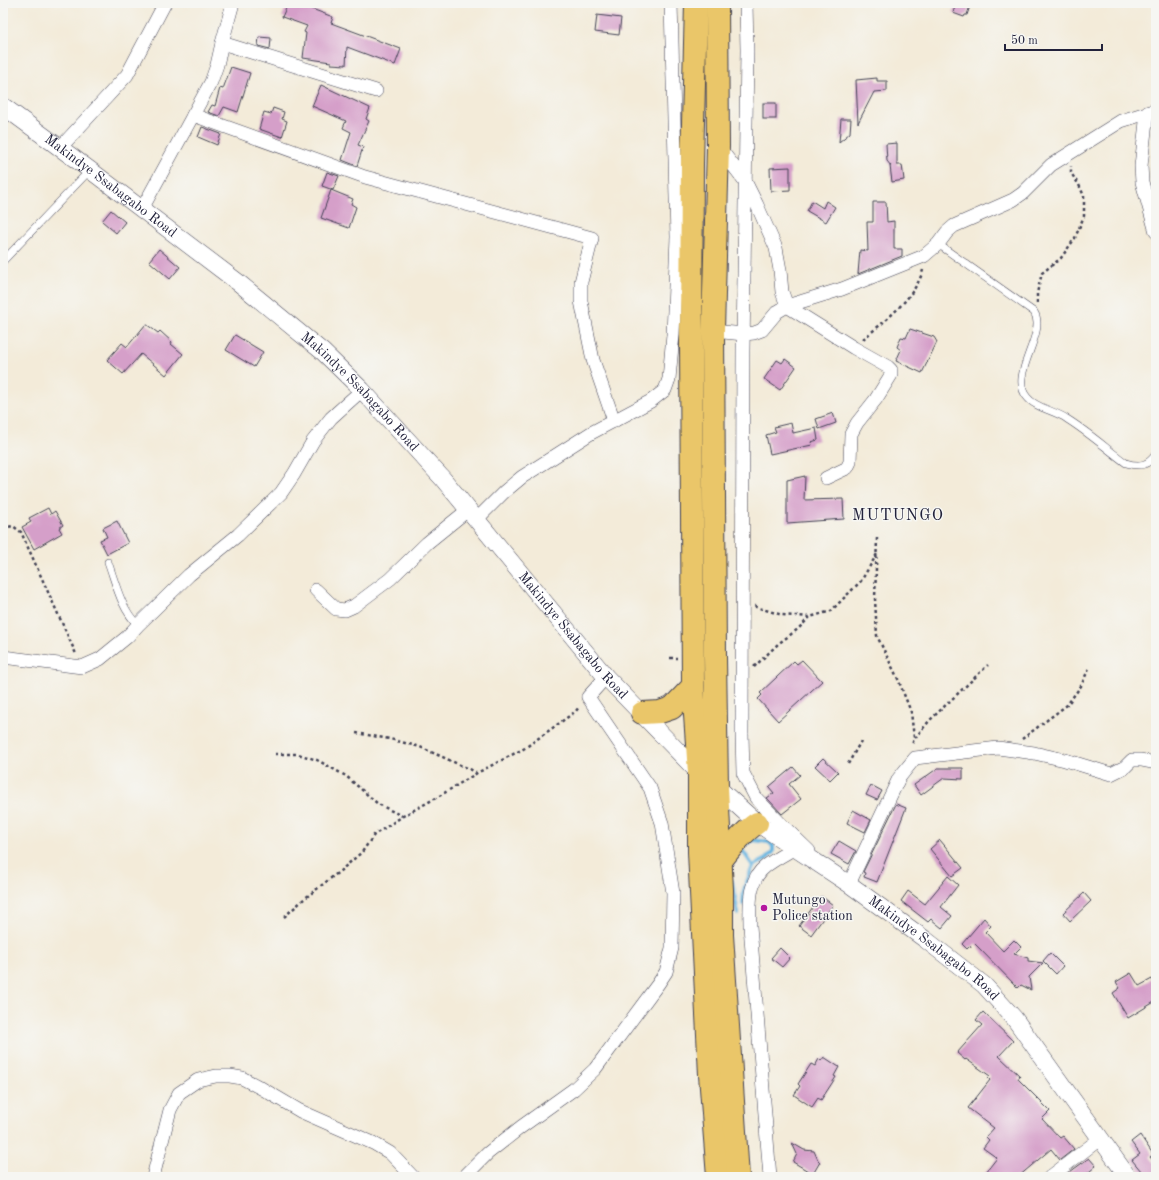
<svg xmlns="http://www.w3.org/2000/svg" width="1159" height="1180" font-family="'Old Standard TT',serif">
<rect width="100%" height="100%" fill="#f6f6f2"/>
<filter id="ink" filterUnits="userSpaceOnUse"><feTurbulence type="fractalNoise" baseFrequency=".025" numOctaves="2"/><feDisplacementMap in="SourceGraphic" scale="8" xChannelSelector="R" yChannelSelector="G"/><feConvolveMatrix kernelMatrix="1 2 1 2 8 2 1 2 1" color-interpolation-filters="sRGB"/></filter>
<filter id="wash" filterUnits="userSpaceOnUse"><feTurbulence type="fractalNoise" baseFrequency=".012" numOctaves="4" result="noise"/><feDisplacementMap in="SourceGraphic" scale="16" xChannelSelector="R" yChannelSelector="G"/><feGaussianBlur stdDeviation="0.9" result="paint"/><feColorMatrix in="noise" values="0 0 0 0 0 0 0 0 0 0 0 0 0 0 0 0 0 1.4 0 .05"/><feComposite in="paint" operator="in"/></filter>
<g filter="url(#wash)">
<rect width="100%" height="100%" fill="#f3ebd9"/>
<g fill="none" stroke-linecap="round" stroke-linejoin="round">
<g stroke="#67b6e1" stroke-width="4">
<polyline points="741,848 753,866"/>
<polyline points="732,881 738,914"/>
<polyline points="743,904 744,890 753,866 765,860 773,852 773,846 769,842 753,840 748,843"/>
</g>
</g>
<g id="blocks">
<g fill="#d59fc9">
<polygon points="288,3 296,3 333,17 331,23 401,49 395,65 347,47 346,65 331,64 331,62 303,58 306,33 304,32 307,26 282,17"/>
<polygon points="956,3 971,3 967,15 965,15 964,17 953,13"/>
<polygon points="597,15 621,18 619,35 595,32"/>
<polygon points="259,37 271,38 270,49 258,46"/>
<polygon points="231,67 250,73 238,112 224,107 219,116 208,112 212,105 215,106 220,88 223,89"/>
<polygon points="877,78 877,81 887,81 887,91 874,92 858,123 856,80"/>
<polygon points="321,85 370,108 366,119 369,121 358,145 363,147 357,166 342,160 351,132 343,128 346,121 312,106"/>
<rect x="763" y="103" width="13" height="16"/>
<polygon points="273,108 284,112 282,119 287,121 282,137 259,129 264,112 271,114"/>
<polygon points="841,119 851,119 850,133 839,142"/>
<polygon points="202,127 221,134 217,145 198,137"/>
<polygon points="897,143 897,165 902,165 904,180 892,182 890,166 891,166 887,161 886,144"/>
<polygon points="790,167 790,190 771,191 770,168"/>
<polygon points="327,172 339,176 333,190 322,186"/>
<polygon points="331,190 353,199 351,204 356,207 349,228 321,218"/>
<polygon points="812,201 823,208 826,201 835,207 826,222 807,211"/>
<polygon points="873,202 886,202 887,222 894,221 894,249 902,249 902,256 858,274 860,250 868,251 867,222 873,222"/>
<polygon points="111,210 125,222 116,233 102,221"/>
<polygon points="159,249 180,267 170,279 149,261"/>
<polygon points="146,324 158,333 160,331 172,342 171,344 183,354 166,375 141,354 123,374 107,360 122,343 127,347"/>
<polygon points="910,329 934,337 937,342 922,373 896,361 901,350 897,347 901,337 906,338"/>
<polygon points="235,335 263,352 254,367 226,350"/>
<polygon points="785,359 796,367 780,390 764,379 777,360 782,363"/>
<polygon points="833,413 836,423 819,429 816,419"/>
<polygon points="791,423 793,433 816,428 818,440 811,442 812,445 770,454 766,435 776,432 774,427"/>
<polygon points="805,476 804,500 843,499 844,519 787,523 787,480"/>
<polygon points="48,508 51,514 55,511 63,525 59,528 62,533 34,549 22,527 31,522 29,518"/>
<polygon points="117,521 128,543 107,554 100,540 107,537 103,528"/>
<polygon points="802,660 822,681 778,721 758,699 762,695 760,693 794,661 797,664"/>
<polygon points="823,758 838,772 830,780 815,766"/>
<polygon points="793,767 800,775 789,784 801,799 782,814 767,798 774,793 769,787"/>
<polygon points="938,768 963,768 963,779 944,778 921,795 914,785"/>
<polygon points="871,785 882,791 877,800 866,795"/>
<polygon points="896,804 906,808 877,882 864,877 865,873 863,872"/>
<polygon points="853,810 871,820 865,832 847,823"/>
<polygon points="940,840 963,868 952,876 930,849"/>
<polygon points="839,841 856,851 849,864 831,854"/>
<polygon points="948,876 958,885 941,907 952,916 942,928 931,919 928,922 901,901 908,891 925,904"/>
<polygon points="1084,893 1091,901 1070,921 1063,913"/>
<polygon points="821,896 833,905 811,935 799,926"/>
<polygon points="984,918 991,926 985,932 1003,951 1014,940 1021,947 1014,954 1028,958 1028,961 1043,963 1029,977 1031,990 1021,985 1018,988 975,944 972,947 970,946 967,949 962,944"/>
<polygon points="780,948 790,958 782,967 771,958"/>
<polygon points="1050,953 1063,966 1056,974 1043,961"/>
<polygon points="1131,973 1139,986 1152,979 1156,986 1156,1001 1128,1018 1113,993 1120,988 1116,982"/>
<polygon points="983,1012 1013,1041 999,1056 1020,1076 1018,1079 1050,1111 1042,1119 1060,1138 1063,1136 1074,1149 1060,1160 1051,1149 1018,1177 982,1177 997,1158 983,1148 989,1140 986,1137 994,1128 968,1108 990,1080 988,1078 990,1076 966,1059 965,1060 957,1053 982,1025 976,1020"/>
<polygon points="824,1057 839,1067 834,1076 836,1077 821,1100 818,1098 812,1107 794,1095 800,1086 798,1084 811,1064 815,1066 819,1059 821,1061"/>
<polygon points="1140,1135 1153,1154 1150,1157 1156,1164 1156,1177 1146,1177 1132,1160 1140,1154 1131,1142"/>
<polygon points="792,1143 804,1150 814,1151 818,1160 820,1162 813,1174 793,1162 797,1154"/>
<polygon points="1089,1158 1096,1166 1083,1177 1063,1177"/>
</g>
</g>
</g>
<g filter="url(#ink)">
<use href="#blocks" fill-opacity="0" stroke="#414053" stroke-width="1"/>
<g fill="none" stroke-linecap="round" stroke-linejoin="round">
<g stroke="#414053" stroke-width="8">
<g id="service">
<path d="M938 244 1034 312C1048 333 1008 375 1027 397 1035 408 1056 411 1067 419 1088 432 1107 449 1126 463 1139 467 1148 466 1156 454"/>
<polyline points="3,261 90,170"/>
<path d="M108 562C116 584 121 609 138 625"/>
</g>
</g>
<g stroke="#414053" stroke-width="14">
<g id="minor">
<polyline points="746,3 747,50 743,351 742,734 743,773 756,798 781,824 809,851"/>
<polyline points="222,43 376,91"/>
<polyline points="1147,113 1141,166 1142,182 1156,232"/>
<polyline points="193,115 365,177 592,238 581,282 581,301 593,360 614,421"/>
<polyline points="718,146 745,181 757,205 776,248 780,270 782,292 787,306 854,348 888,367 891,370 891,375 876,399 857,423 851,434 850,462 847,468 826,478"/>
<polyline points="60,148 127,75 165,3"/>
<polyline points="142,209 211,82 217,65 222,43 233,3"/>
<polyline points="713,331 744,334 754,333 762,330 777,312 787,306 842,289 924,256 938,244 947,232 954,226 1013,200 1023,193 1051,165 1121,121 1156,110"/>
<polyline points="477,519 504,492 522,477 591,433 651,401 665,390 669,379 673,335 677,237 671,3"/>
<polyline points="316,590 336,609 345,610 354,606 390,579 427,543 469,509"/>
<polyline points="3,657 82,667 100,659 127,637 138,625 189,575 238,535 281,493 294,474 313,441 331,418 362,390"/>
<polyline points="849,884 899,778 915,758 998,748 1034,753 1065,760 1111,774 1125,767 1132,760 1141,760 1156,763"/>
<polyline points="153,1177 170,1110 179,1093 198,1080 216,1076 230,1076 242,1078 261,1088 300,1111 373,1143 390,1153 413,1177"/>
<polyline points="464,1177 488,1153 521,1127 574,1089 595,1069 658,984 666,972 672,948 673,893 662,823 650,788 588,697 606,677"/>
<path d="M770 1177 750 926C750 907 747 880 766 866 775 859 785 854 795 848"/>
<polyline points="1050,1177 1101,1138"/>
</g>
</g>
<g stroke="#414053" stroke-width="18">
<g id="tertiary">
<path id="s1" d="M3 106 90 170 239 283 323 352 362 390 443 479 606 677 699 773 717 787 757 823 849 884 926 940 984 985 1014 1018 1128 1177"/>
</g>
</g>
<g stroke="#414053" stroke-width="24">
<g id="trunk">
<polyline points="696,3 692,164 691,345 693,686 699,773 699,852 710,1075 718,1177"/>
<polyline points="717,3 718,146 713,331 715,657 717,787 722,890 722,935 738,1177"/>
<polyline points="642,713 660,712 672,708 693,686"/>
<path d="M720 862C731 848 743 832 757 823"/>
</g>
</g>
<g stroke="#414053" stroke-width="2.5" stroke-dasharray="3 3" stroke-linecap="butt">
<polyline points="1037,303 1037,293 1042,273 1061,258 1075,238 1084,216 1084,196 1079,185 1071,173 1071,166"/>
<path d="M863 339C884 322 916 297 923 270"/>
<polyline points="3,528 13,526 21,532 76,654"/>
<polyline points="877,538 875,599 877,636 898,679 911,712 914,738 912,746"/>
<polyline points="755,605 756,607 782,615 810,617 831,611 861,581 877,554"/>
<polyline points="670,658 677,658"/>
<polyline points="754,667 778,644 798,629 810,617"/>
<polyline points="356,733 390,739 420,747 476,772"/>
<polyline points="915,738 930,720 988,665"/>
<polyline points="1022,739 1067,705 1081,686 1089,668"/>
<polyline points="275,754 298,754 317,760 346,776 378,804 402,816"/>
<polyline points="848,764 861,741"/>
<polyline points="284,917 304,899 340,871 362,852 374,835 403,816 436,798 477,773 525,748 576,711 579,707"/>
</g>
<use href="#service" stroke="#fff" stroke-width="7"/>
<use href="#minor" stroke="#fff" stroke-width="13"/>
<use href="#tertiary" stroke="#fff" stroke-width="17"/>
<use href="#trunk" stroke="#eac669" stroke-width="22"/>
</g>
</g>
<circle fill="#b5179e" stroke="#f6f6f2" stroke-width="1.5" cx="764" cy="908" r="4"/>
<g text-anchor="middle" dominant-baseline="central" stroke-width="3" stroke-linejoin="round" paint-order="stroke">
<g font-size="14" fill="#22223b" stroke="#f6f6f2">
<text stroke="none"><textPath href="#s1" startOffset="134">Makindye Ssabagabo Road</textPath></text>
<text stroke="none"><textPath href="#s1" startOffset="458">Makindye Ssabagabo Road</textPath></text>
<text stroke="none"><textPath href="#s1" startOffset="782">Makindye Ssabagabo Road</textPath></text>
<text stroke="none"><textPath href="#s1" startOffset="1262">Makindye Ssabagabo Road</textPath></text>
</g>
<g font-size="14" fill="#22223b" stroke="#f6f6f2" text-anchor="start">
<text x="772" y="900">Mutungo<tspan x="772" dy="16">Police station</tspan></text>
</g>
<g font-size="16" letter-spacing="1" fill="#22223b" stroke="#f6f6f2">
<text x="898" y="516">MUTUNGO</text>
</g>
</g>
<rect width="1159" height="1180" fill="none" stroke="#f6f6f2" stroke-width="16"/>
<path d="M1005 44v6h97v-6" fill="none" stroke="#22223b" stroke-width="2"/>
<text x="1011" y="44" font-size="12" fill="#22223b" stroke="#f6f6f2" stroke-width="3" paint-order="stroke">50 m</text>
</svg>
